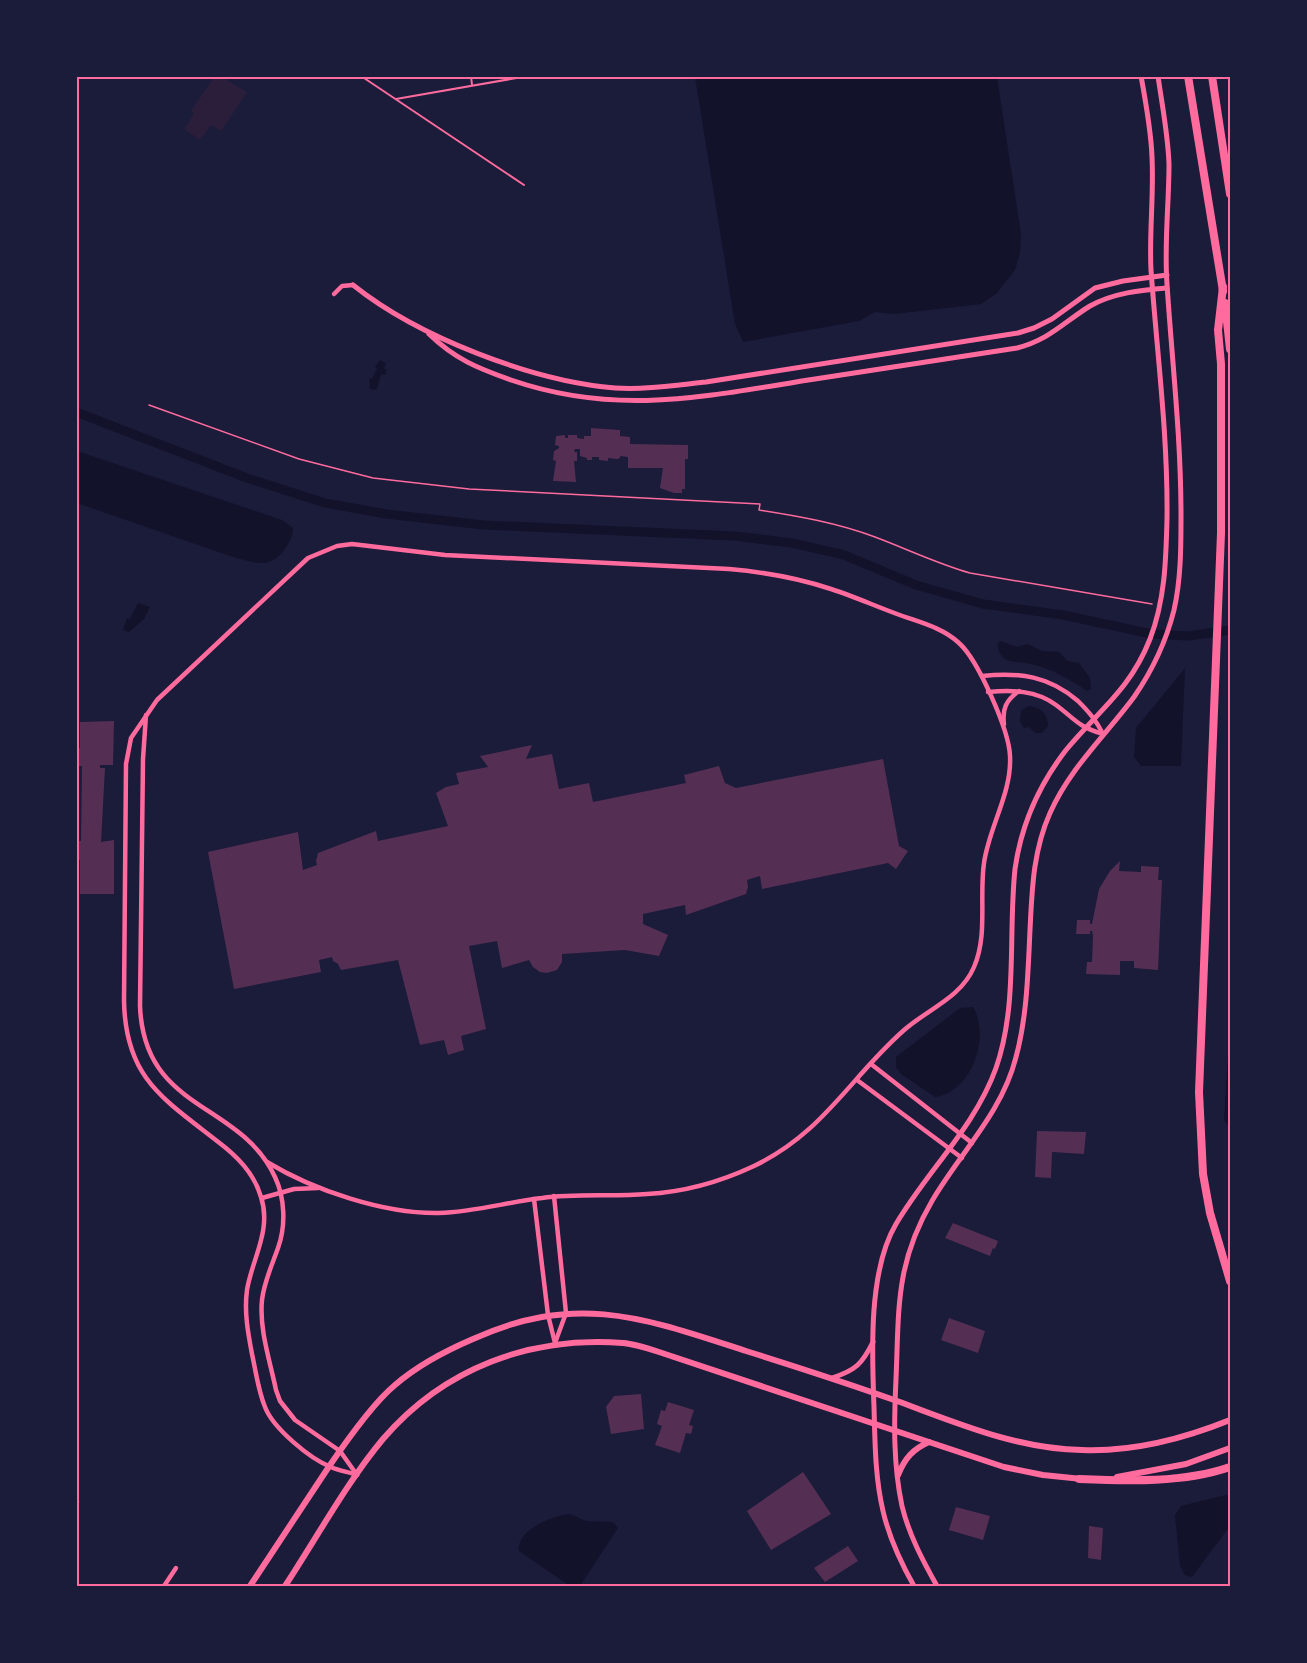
<svg xmlns="http://www.w3.org/2000/svg" width="1307" height="1663" font-family="Jost,sans-serif">
<rect width="100%" height="100%" fill="#1b1b3a"/>
<polygon fill="#2a1e3b" points="214,77 222,77 247,92 221,131 211,125 200,140 184,129 194,114 191,111"/>
<g fill="#12122b">
<polygon points="695,77 997,77 1021,234 1020,253 1015,270 996,294 981,304 894,314 875,312 859,321 743,342 735,324"/>
<polygon points="380,360 386,363 384,368 387,370 385,375 381,374 377,389 374,390 369,388 371,383 369,382 370,378 372,379 377,369 375,367"/>
<path d="M77 451 282 520 293 528C293 540 281 558 269 562 259 565 246 560 236 558L77 503Z"/>
<polygon points="138,603 150,607 144,619 129,632 123,630 127,618 130,619"/>
<path d="M1000 641 1017 647 1028 644 1042 651 1059 652 1068 661 1079 663 1090 678 1091 689 1087 691C1069 679 1052 669 1031 664 1024 662 1014 663 1007 660 1001 658 999 651 997 645Z"/>
<polygon points="1185,668 1181,766 1141,766 1134,757 1136,728"/>
<path d="M1028 706C1040 707 1048 713 1048 726L1042 733H1036L1029 727 1024 728 1020 721 1021 711Z"/>
<path d="M973 1007C991 1037 971 1093 935 1097L901 1074 896 1067V1057L960 1008Z"/>
<polygon points="1230,1022 1230,1128 1224,1120"/>
<polygon points="1230,1494 1230,1526 1192,1577 1185,1575 1180,1566 1175,1515 1181,1506"/>
<path d="M570 1514 586 1521 613 1522 618 1528 580 1586H571L564 1582 519 1551C515 1531 553 1515 570 1514Z"/>
</g>
<g fill="none" stroke-linecap="round" stroke-linejoin="round">
<polyline stroke="#12122b" stroke-width="9" points="76,412 247,478 325,503 386,514 484,525 734,536 792,543 844,555 916,585 983,604 1063,615 1152,634 1188,636 1230,630"/>
</g>
<g fill="#542f53">
<polygon points="591,428 620,430 620,436 630,437 630,444 688,445 688,459 685,459 685,489 682,489 682,493 674,493 660,488 663,468 628,468 628,457 620,456 620,458 617,459 608,458 608,461 599,460 599,457 592,457 592,460 587,460 587,458 580,456 580,449 575,449 574,452 577,452 577,461 574,461 576,482 553,481 556,461 553,460 554,451 559,448 559,446 555,445 556,436 565,435 565,438 568,438 568,435 577,435 577,438 584,439 584,436 591,436"/>
<polygon points="114,721 113,765 100,765 100,768 105,768 101,842 114,840 114,894 80,894 80,860 76,860 76,841 81,841 82,766 76,766 76,748 80,748 80,722"/>
<polygon points="532,745 526,759 552,754 559,789 589,783 593,802 686,783 684,775 719,766 725,783 736,788 883,759 899,846 908,851 896,869 888,863 762,889 760,876 747,880 748,887 746,894 686,915 685,905 643,914 643,924 668,935 659,956 625,950 562,954 562,962 557,970 547,973 540,972 533,967 529,960 502,968 497,941 469,946 486,1029 461,1036 464,1050 448,1055 444,1040 420,1045 398,960 341,970 338,964 333,961 332,957 319,960 321,972 234,989 208,852 298,832 303,870 317,865 316,861 318,853 376,831 378,841 448,826 436,793 446,787 459,784 456,773 488,767 480,756"/>
<polygon points="1120,861 1119,871 1141,872 1141,866 1159,867 1158,880 1162,880 1158,970 1134,968 1134,961 1120,961 1120,975 1086,974 1087,962 1092,962 1093,935 1092,931 1090,931 1090,934 1076,934 1077,920 1090,920 1090,924 1092,924 1099,889 1110,871"/>
<polygon points="1037,1131 1086,1132 1084,1154 1052,1152 1051,1178 1035,1177"/>
<polygon points="953,1223 998,1241 995,1249 993,1248 990,1256 945,1238"/>
<polygon points="949,1318 985,1331 978,1353 941,1340"/>
<polygon points="641,1394 644,1429 611,1434 606,1407 614,1396"/>
<polygon points="668,1402 694,1410 689,1425 693,1426 691,1434 686,1433 680,1453 655,1445 662,1426 657,1424 661,1410 665,1411"/>
<polygon points="803,1472 831,1514 771,1550 747,1511"/>
<polygon points="956,1507 990,1516 983,1540 949,1530"/>
<polygon points="1089,1526 1103,1528 1101,1560 1088,1558"/>
<polygon points="848,1546 858,1561 825,1582 814,1568"/>
</g>
<g fill="none" stroke-linecap="round" stroke-linejoin="round">
<path stroke="#ff6b9d" stroke-width="1.5" d="M149 405 299 459 373 478 469 489 760 504 759 510C798 516 838 523 875 537 907 549 938 564 970 573L1152 604"/>
<g stroke="#ff6b9d" stroke-width="2">
<polyline points="361,76 524,185"/>
<polyline points="471,76 472,85"/>
<polyline points="396,99 528,76"/>
</g>
<g stroke="#ff6b9d" stroke-width="4.5">
<polyline points="334,294 342,286 353,285"/>
<path d="M982 676C1020 672 1049 676 1078 701 1089 712 1096 720 1103 734"/>
<path d="M988 692C1012 690 1036 690 1056 705 1075 719 1078 727 1103 734"/>
<path d="M146 715 143 759 140 1006C144 1112 240 1101 275 1177 285 1198 286 1226 278 1248 272 1265 264 1282 262 1300 259 1329 270 1361 276 1390L280 1401 295 1420 340 1451 357 1475"/>
<path d="M1004 724C1002 709 1006 700 1019 691"/>
<polyline points="871,1064 972,1143"/>
<polyline points="857,1080 962,1158"/>
<path d="M267 1162C313 1190 384 1214 439 1213 474 1212 508 1202 542 1198 577 1193 612 1197 647 1194 684 1192 720 1182 754 1166 823 1133 849 1079 903 1031 926 1010 961 998 974 967 988 935 979 897 984 863 989 827 1012 793 1010 756 1009 730 978 660 959 643 942 627 918 622 897 614 875 606 853 596 831 589 798 578 763 572 729 569L445 555 352 544 337 546 308 558 157 700 131 738 126 764 124 1000C125 1077 162 1098 217 1141 237 1156 254 1173 261 1197 272 1230 252 1259 247 1290 244 1312 248 1333 252 1354 256 1372 258 1390 265 1407 273 1428 310 1459 331 1467 339 1471 349 1472 357 1475"/>
<polyline points="554,1196 566,1313 555,1343"/>
<polyline points="262,1198 294,1189 318,1188"/>
<polyline points="534,1199 548,1315 555,1343"/>
<polyline points="76,1503 77,1502"/>
<polyline points="164,1586 176,1568"/>
</g>
<g stroke="#ff6b9d" stroke-width="5">
<path d="M353 285C418 337 532 381 615 388 645 390 677 385 706 382L1018 333 1034 328 1052 319 1095 288 1123 281 1167 275"/>
<path d="M429 334C455 359 477 368 511 380 619 417 706 396 815 379 882 369 950 358 1017 348 1049 340 1064 322 1090 306 1113 293 1141 290 1167 288"/>
<path d="M832 1378C856 1370 862 1364 873 1342"/>
<path d="M914 1586C901 1563 889 1537 883 1511 875 1477 875 1442 874 1407 872 1354 868 1271 896 1224 927 1171 975 1127 996 1068 1018 1005 1008 935 1015 869 1021 826 1039 785 1066 750 1099 710 1130 690 1150 639 1165 600 1166 560 1167 519 1168 435 1157 353 1151 270 1149 233 1154 195 1152 157 1151 130 1146 103 1141 76"/>
<path d="M937 1586C923 1561 909 1535 902 1506 893 1464 894 1421 896 1379 899 1310 895 1264 932 1201 960 1153 1002 1113 1016 1057 1027 1017 1028 972 1030 930 1032 890 1033 851 1050 813 1070 768 1105 736 1134 697 1152 671 1166 642 1174 610 1181 579 1181 547 1181 515 1181 437 1172 361 1167 284 1164 244 1169 204 1169 164 1168 134 1162 105 1158 76"/>
</g>
<g stroke="#ff6b9d" stroke-width="6">
<path d="M898 1475C905 1458 913 1449 929 1442"/>
<polyline points="1117,1477 1186,1464 1230,1448"/>
<path d="M250 1586C276 1547 302 1508 328 1468 345 1443 372 1404 395 1385 418 1365 445 1351 473 1339 577 1292 644 1318 746 1351 797 1367 847 1383 897 1401 957 1423 1017 1449 1082 1450 1133 1452 1183 1439 1230 1420"/>
<path d="M285 1586C316 1539 347 1482 383 1439 444 1368 530 1336 623 1343 636 1344 650 1349 662 1353L1004 1467 1043 1475 1082 1479"/>
</g>
<g stroke="#ff6b9d" stroke-width="8">
<polyline points="1188,76 1223,291"/>
<polyline points="1212,76 1230,194"/>
<polyline points="1223,287 1218,330 1221,364 1221,533 1199,1092 1203,1174 1210,1213 1230,1281"/>
<polyline points="1225,303 1230,349"/>
<path d="M1079 1479C1128 1481 1184 1483 1230 1467"/>
</g>
</g>
<rect width="1307" height="1663" fill="none" stroke="#1b1b3a" stroke-width="156"/>
<rect x="78" y="78" width="1151" height="1507" fill="none" stroke="#ff6b9d" stroke-width="2"/>
</svg>
